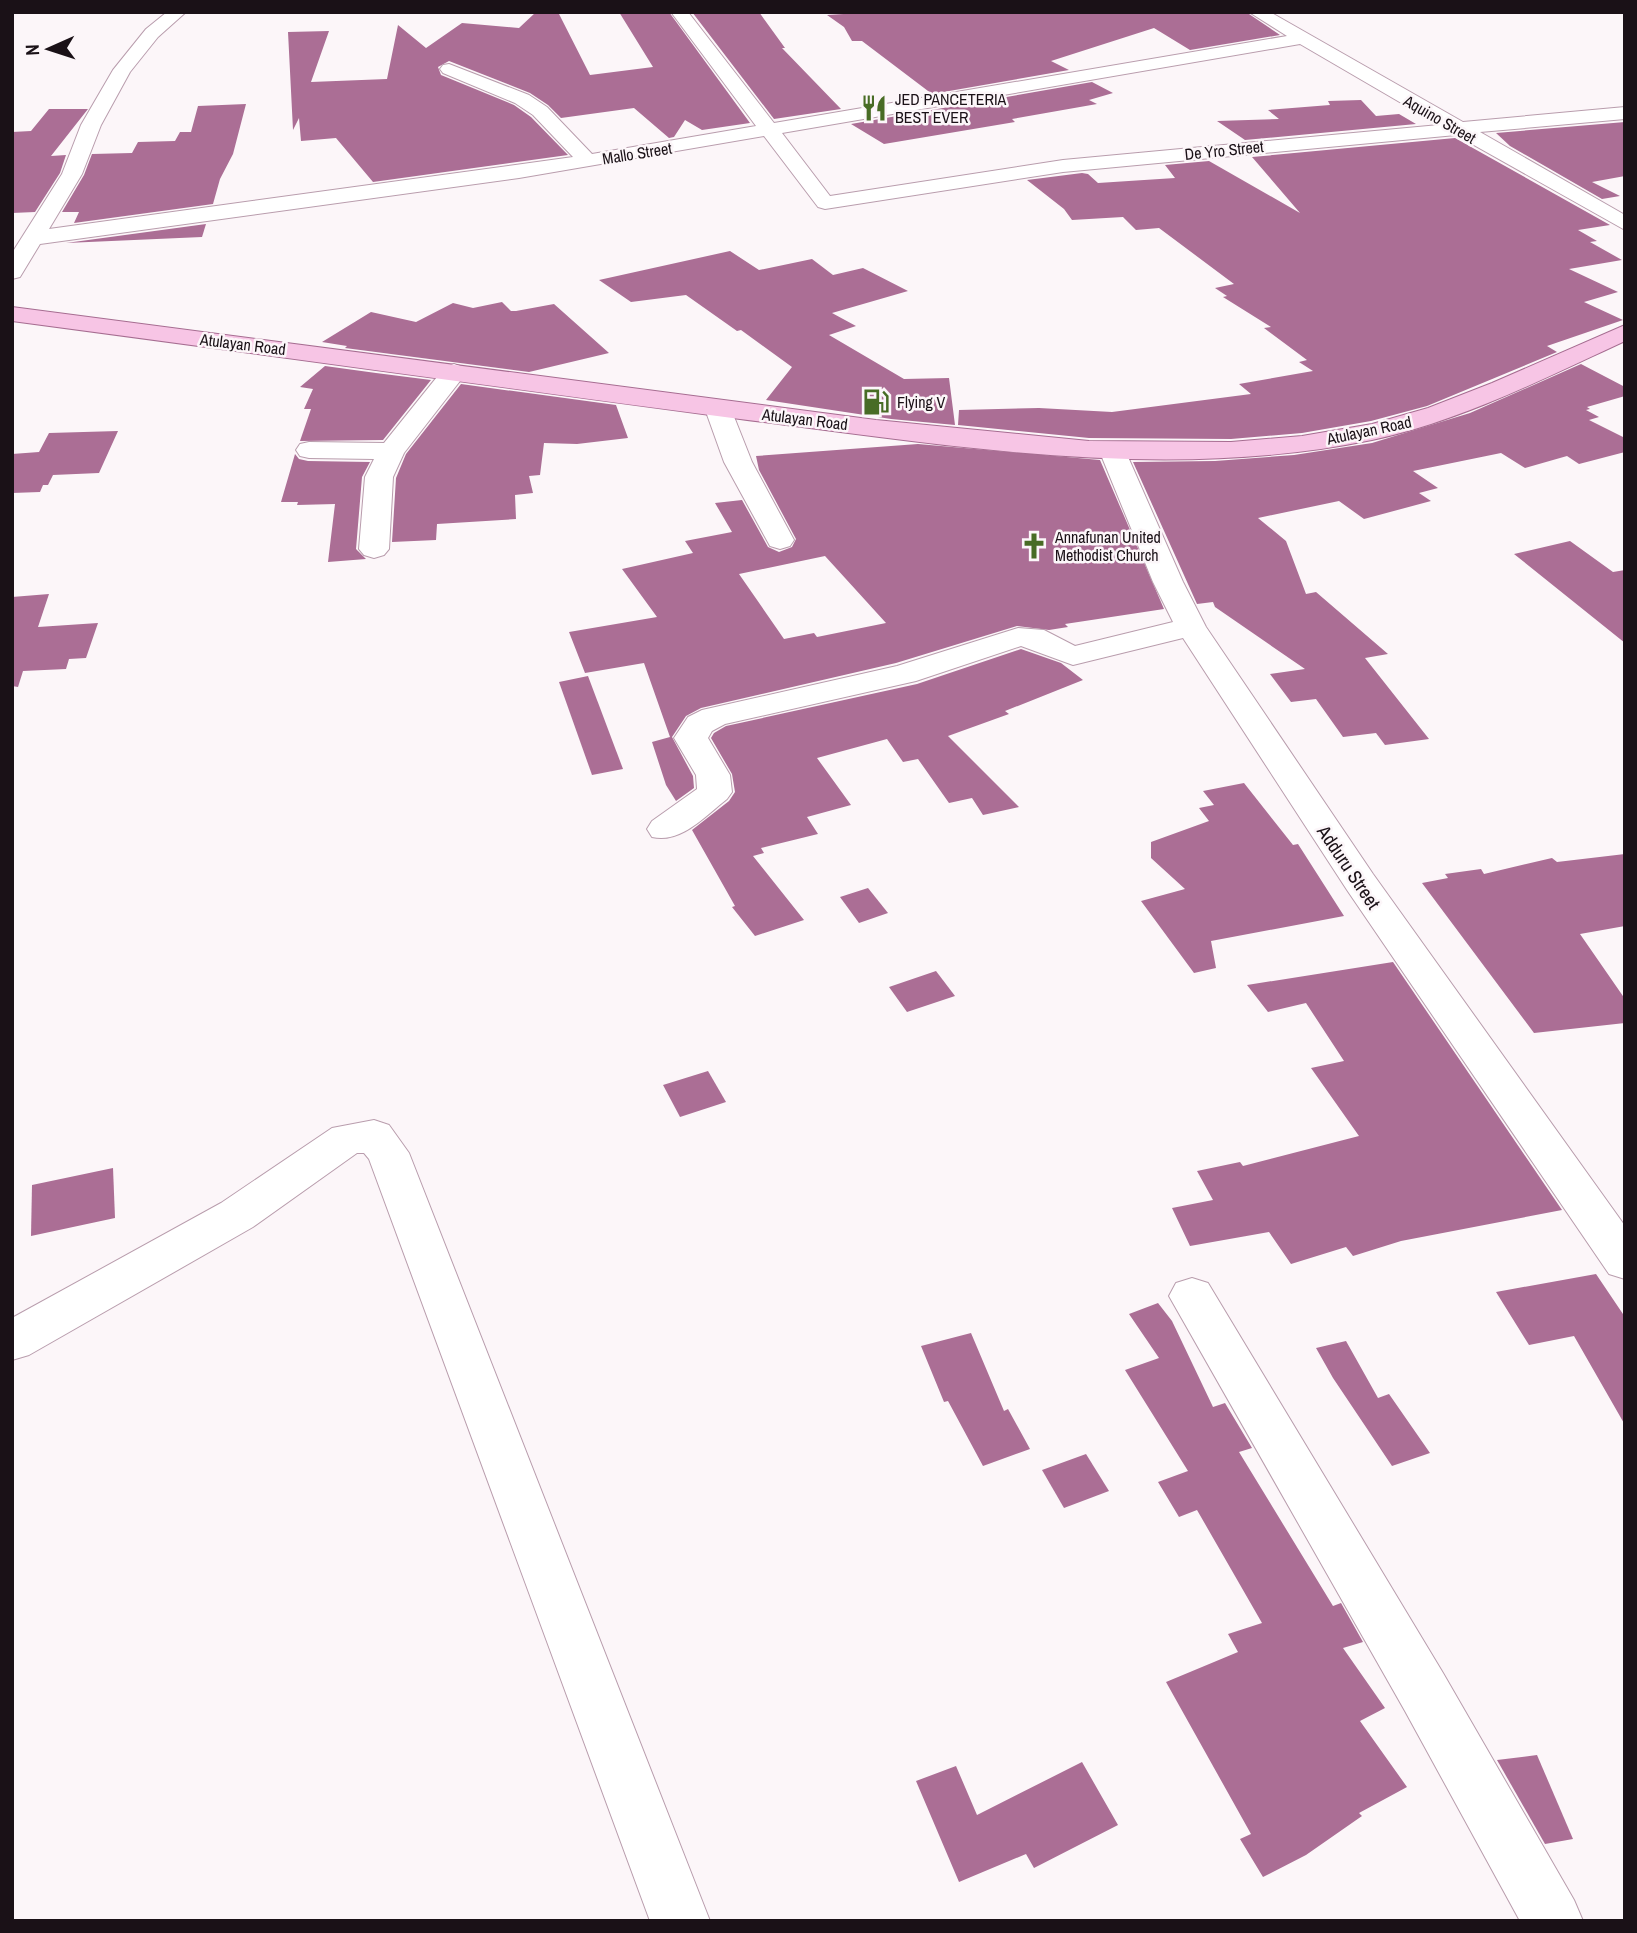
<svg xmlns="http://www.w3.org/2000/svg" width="1637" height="1933" font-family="'Archivo Narrow',sans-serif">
<rect width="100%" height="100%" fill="#fcf6f9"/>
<g fill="#ab6e95" fill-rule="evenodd">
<polygon points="536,12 558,12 590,75 653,67 619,12 669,12 750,123 702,130 685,120 674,137 669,138 634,108 561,118 548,105 530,93 449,61 438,67 441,75 514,105 531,117 568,155 373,182 336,138 301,141 299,118 293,130 288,32 329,31 311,82 387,79 398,25 426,48 462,23 519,28"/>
<polygon points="692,12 759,12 785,48 782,48 841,109 774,119"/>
<polygon points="876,12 1246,12 1280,35 1190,50 1154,28 1051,61 1069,70 932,94 862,41 852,41 844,27 827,15"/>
<polygon points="1092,82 1113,93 1089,100 1097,104 1012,119 1015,122 884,144 851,124"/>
<polygon points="1361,100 1376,116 1399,114 1416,124 1245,140 1217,121 1279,119 1268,110 1330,105 1328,101"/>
<polygon points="246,104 233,154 220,179 213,204 74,223 79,212 62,212 84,175 92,154 132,153 138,142 175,141 180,132 191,132 198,106"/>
<polygon points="49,109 88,109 51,156 66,155 60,173 35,212 12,213 12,132 31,131"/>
<polygon points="1625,122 1625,176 1592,182 1620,196 1602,199 1510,146 1496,133"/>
<polygon points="1455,138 1610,225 1578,230 1597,241 1590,242 1622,260 1569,269 1618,292 1584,302 1623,320 1547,346 1557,352 1427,406 1371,421 1302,433 1231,439 1089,438 958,425 959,410 1039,408 1112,412 1251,394 1239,384 1313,371 1299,362 1307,360 1264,328 1271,327 1223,297 1227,296 1215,288 1234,284 1159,228 1136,230 1123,217 1072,220 1064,209 1027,180 1082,173 1088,174 1098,183 1175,178 1165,165 1209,161 1300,213 1252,157"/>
<polygon points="206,224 202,237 66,243"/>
<polygon points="730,251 759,270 812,259 833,275 863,268 908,291 832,313 856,326 829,335 904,379 949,378 955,425 891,419 766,400 792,367 741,330 737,331 686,295 631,302 599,280"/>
<polygon points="502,302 511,311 516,311 554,304 609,353 529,372 345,348 347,346 322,342 371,312 416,322 453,303 473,308"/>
<polygon points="1581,364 1625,387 1625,396 1587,407 1590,409 1586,410 1599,417 1589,420 1625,438 1625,452 1579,464 1567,456 1525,468 1501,453 1413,471 1438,488 1419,493 1431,501 1364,519 1339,501 1258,518 1286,541 1306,594 1316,592 1388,654 1365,658 1429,739 1385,745 1376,733 1343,737 1316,699 1291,702 1270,674 1305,669 1215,607 1213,602 1197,604 1133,462 1215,461 1294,455 1372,443 1470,413"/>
<polygon points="325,366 376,373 431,380 383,440 300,441 311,409 304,409 313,389 300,387"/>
<polygon points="461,384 616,405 628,438 577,444 544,443 540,475 529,476 533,493 515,495 516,519 437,524 436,540 392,542 396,478 406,454"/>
<polygon points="118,431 99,473 53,475 48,485 43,485 40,492 12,493 12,454 39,452 49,433"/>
<path d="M918 444 1100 460 1164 609 1065 624 1068 627 1049 630 1017 626 896 663 701 708 686 716 672 737 693 776 694 788 676 801 666 785 652 742 670 737 644 663 585 673 569 632 657 617 622 569 693 553 685 541 732 532 715 503 742 500 768 547 779 552 792 547 796 539 759 470 756 456ZM825 556 886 623 817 637 814 633 784 639 739 574Z"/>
<polygon points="295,454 299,459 308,461 370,462 362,477 356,549 366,559 328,562 335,504 297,505 298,502 281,502"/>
<polygon points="1570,541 1613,572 1625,570 1625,643 1514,554"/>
<polygon points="49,594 38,627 98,623 86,658 69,659 66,669 23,671 18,687 12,686 12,597"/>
<polygon points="1021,649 1061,663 1083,680 1005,711 1009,714 948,736 1019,807 983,815 972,798 949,803 918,759 903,762 887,739 817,758 851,805 807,817 818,834 761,848 764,853 753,856 804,920 755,936 732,907 735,906 692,830 729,801 735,792 732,774 711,738 714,733 726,726 917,684"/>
<polygon points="588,676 623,769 592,775 559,682"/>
<polygon points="1244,783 1293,845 1298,844 1344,916 1211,941 1216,968 1194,973 1141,901 1185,889 1151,858 1151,842 1209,821 1199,808 1214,805 1203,791"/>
<polygon points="1625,854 1625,926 1580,934 1625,999 1625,1023 1534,1033 1422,883 1448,878 1445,874 1481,869 1484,874 1552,858 1557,862"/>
<polygon points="868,888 888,913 859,923 840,897"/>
<polygon points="1393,962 1562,1210 1401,1241 1353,1256 1346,1247 1291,1264 1269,1232 1190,1246 1172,1208 1213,1200 1197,1171 1240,1162 1243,1166 1359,1136 1311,1068 1344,1061 1306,1003 1268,1012 1247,985"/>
<polygon points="936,971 955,996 907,1012 889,987"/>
<polygon points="708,1071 726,1102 680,1117 663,1085"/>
<polygon points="113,1168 115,1218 31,1236 32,1185"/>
<polygon points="1596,1274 1625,1317 1625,1425 1574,1336 1529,1345 1496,1292"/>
<polygon points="1158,1303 1172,1321 1213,1407 1225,1403 1252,1448 1239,1452 1333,1606 1341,1603 1363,1642 1343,1648 1385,1708 1360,1721 1407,1787 1359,1813 1362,1816 1306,1855 1263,1877 1240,1839 1251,1834 1166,1682 1238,1652 1228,1634 1262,1623 1197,1510 1179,1517 1158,1482 1188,1471 1125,1370 1159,1358 1129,1314"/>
<polygon points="971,1333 1004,1411 1008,1409 1030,1449 983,1466 948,1401 944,1402 921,1346"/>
<polygon points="1346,1341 1378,1398 1389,1394 1430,1453 1392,1466 1333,1378 1316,1348"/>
<polygon points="1086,1454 1109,1491 1064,1508 1042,1470"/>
<polygon points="1537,1755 1573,1839 1545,1844 1497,1760"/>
<polygon points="1082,1762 1118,1825 1034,1868 1026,1854 959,1882 916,1781 956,1766 977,1815"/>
</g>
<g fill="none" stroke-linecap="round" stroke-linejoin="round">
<g stroke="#b99dad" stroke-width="2">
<g id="minor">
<path d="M167 12H186L158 37 130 72 101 125 82 174 49 229 573 157 533 115 515 103 443 73 440 69 443 65 449 64 529 95 547 107 592 154 756 126 671 12H688L774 123 1287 36 1249 12H1270L1463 122 1625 107V119L1480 132 1625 215V230L1456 135 1063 172 825 209 818 207 764 136 519 178 40 244 20 277 12 279V253L62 174 81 125 113 70 146 29ZM1300 44 1439 125 1063 160 830 196 782 133Z"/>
<polygon points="454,364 463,367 467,372 404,453 393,477 389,549 384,555 374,558 364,555 359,549 365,477 374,459 309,458 300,456 296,450 300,444 309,442 384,443 445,367"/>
<polygon points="718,401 727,404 731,409 752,462 794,540 790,546 780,549 770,546 724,462 705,409 709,404"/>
<path d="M1112 442 1121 444 1125 450 1183 582 1206 627 1373 874 1625 1226V1279L1609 1274 1347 890 1183 638 1073 665 1021 646 916 681 725 724 712 731 708 738 730 775 732 792 727 799C705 816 681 844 652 837L647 829 652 821 697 789 696 775 674 738 688 717 702 710 897 666 1018 628 1044 630 1075 646 1173 622 1153 582 1099 450 1103 444Z"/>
<polygon points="374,1120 389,1125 409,1153 710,1921 650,1921 369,1159 364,1153 357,1153 253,1227 29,1355 12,1360 12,1318 221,1203 332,1128"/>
<polygon points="1192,1278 1208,1283 1443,1673 1574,1900 1583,1921 1520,1921 1405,1711 1169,1296 1176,1283"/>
</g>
</g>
<g stroke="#a66d91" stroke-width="2">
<path id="major" d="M12 307 876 420 1089 441 1231 442 1302 436 1372 424 1428 408 1492 383 1625 325V341C1543 379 1461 421 1372 440 1164 483 948 445 740 419 497 387 255 353 12 321Z"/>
</g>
<use href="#minor" fill="#fff" fill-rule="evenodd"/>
<use href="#major" fill="#f7c5e5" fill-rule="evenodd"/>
</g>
<defs>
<g id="restaurant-bare" transform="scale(2.1)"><path d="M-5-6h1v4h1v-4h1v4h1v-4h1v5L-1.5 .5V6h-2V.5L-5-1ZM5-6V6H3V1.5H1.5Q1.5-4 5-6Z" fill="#486c25" stroke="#fcf6f9" stroke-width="2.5" paint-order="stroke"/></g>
<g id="fuel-bare" transform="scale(2.1)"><path d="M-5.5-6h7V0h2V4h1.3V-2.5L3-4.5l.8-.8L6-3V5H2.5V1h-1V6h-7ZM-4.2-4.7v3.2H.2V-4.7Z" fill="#486c25" stroke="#fcf6f9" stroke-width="2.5" paint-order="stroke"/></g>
<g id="church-bare" transform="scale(2.1)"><path d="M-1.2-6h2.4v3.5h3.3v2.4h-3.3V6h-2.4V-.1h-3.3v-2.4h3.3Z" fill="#486c25" stroke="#fcf6f9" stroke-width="2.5" paint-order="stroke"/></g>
</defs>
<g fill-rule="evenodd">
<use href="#restaurant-bare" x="874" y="108"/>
<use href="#fuel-bare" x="876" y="402"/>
<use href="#church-bare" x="1034" y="546"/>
</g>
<g text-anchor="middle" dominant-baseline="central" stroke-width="5" stroke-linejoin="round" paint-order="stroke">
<g font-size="16" fill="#1a1117" stroke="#fcf6f9" text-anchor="start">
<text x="895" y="99">JED PANCETERIA<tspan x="895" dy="18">BEST EVER</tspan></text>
<text x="897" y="402">Flying V</text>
<text x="1055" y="537">Annafunan United<tspan x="1055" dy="18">Methodist Church</tspan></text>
</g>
<g font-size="16" fill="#1a1117" stroke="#fcf6f9">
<text transform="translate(1440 119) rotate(30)">Aquino Street</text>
<text transform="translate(1224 150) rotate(-6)">De Yro Street</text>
<text transform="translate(637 153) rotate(-9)">Mallo Street</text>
<text transform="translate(243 344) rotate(7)">Atulayan Road</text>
<text transform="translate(805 419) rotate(7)">Atulayan Road</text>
<text transform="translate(1369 430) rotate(-12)">Atulayan Road</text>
</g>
<g font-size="19" fill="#1a1117" stroke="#fcf6f9">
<text transform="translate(1349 867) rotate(56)">Adduru Street</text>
</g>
</g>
<rect width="1637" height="1933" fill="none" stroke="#1a1117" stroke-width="28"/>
<g transform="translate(49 49) rotate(267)" stroke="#fcf6f9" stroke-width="5" paint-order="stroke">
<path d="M0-5L12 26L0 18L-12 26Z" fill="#1a1117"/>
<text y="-10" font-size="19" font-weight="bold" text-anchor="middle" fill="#1a1117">N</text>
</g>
</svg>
